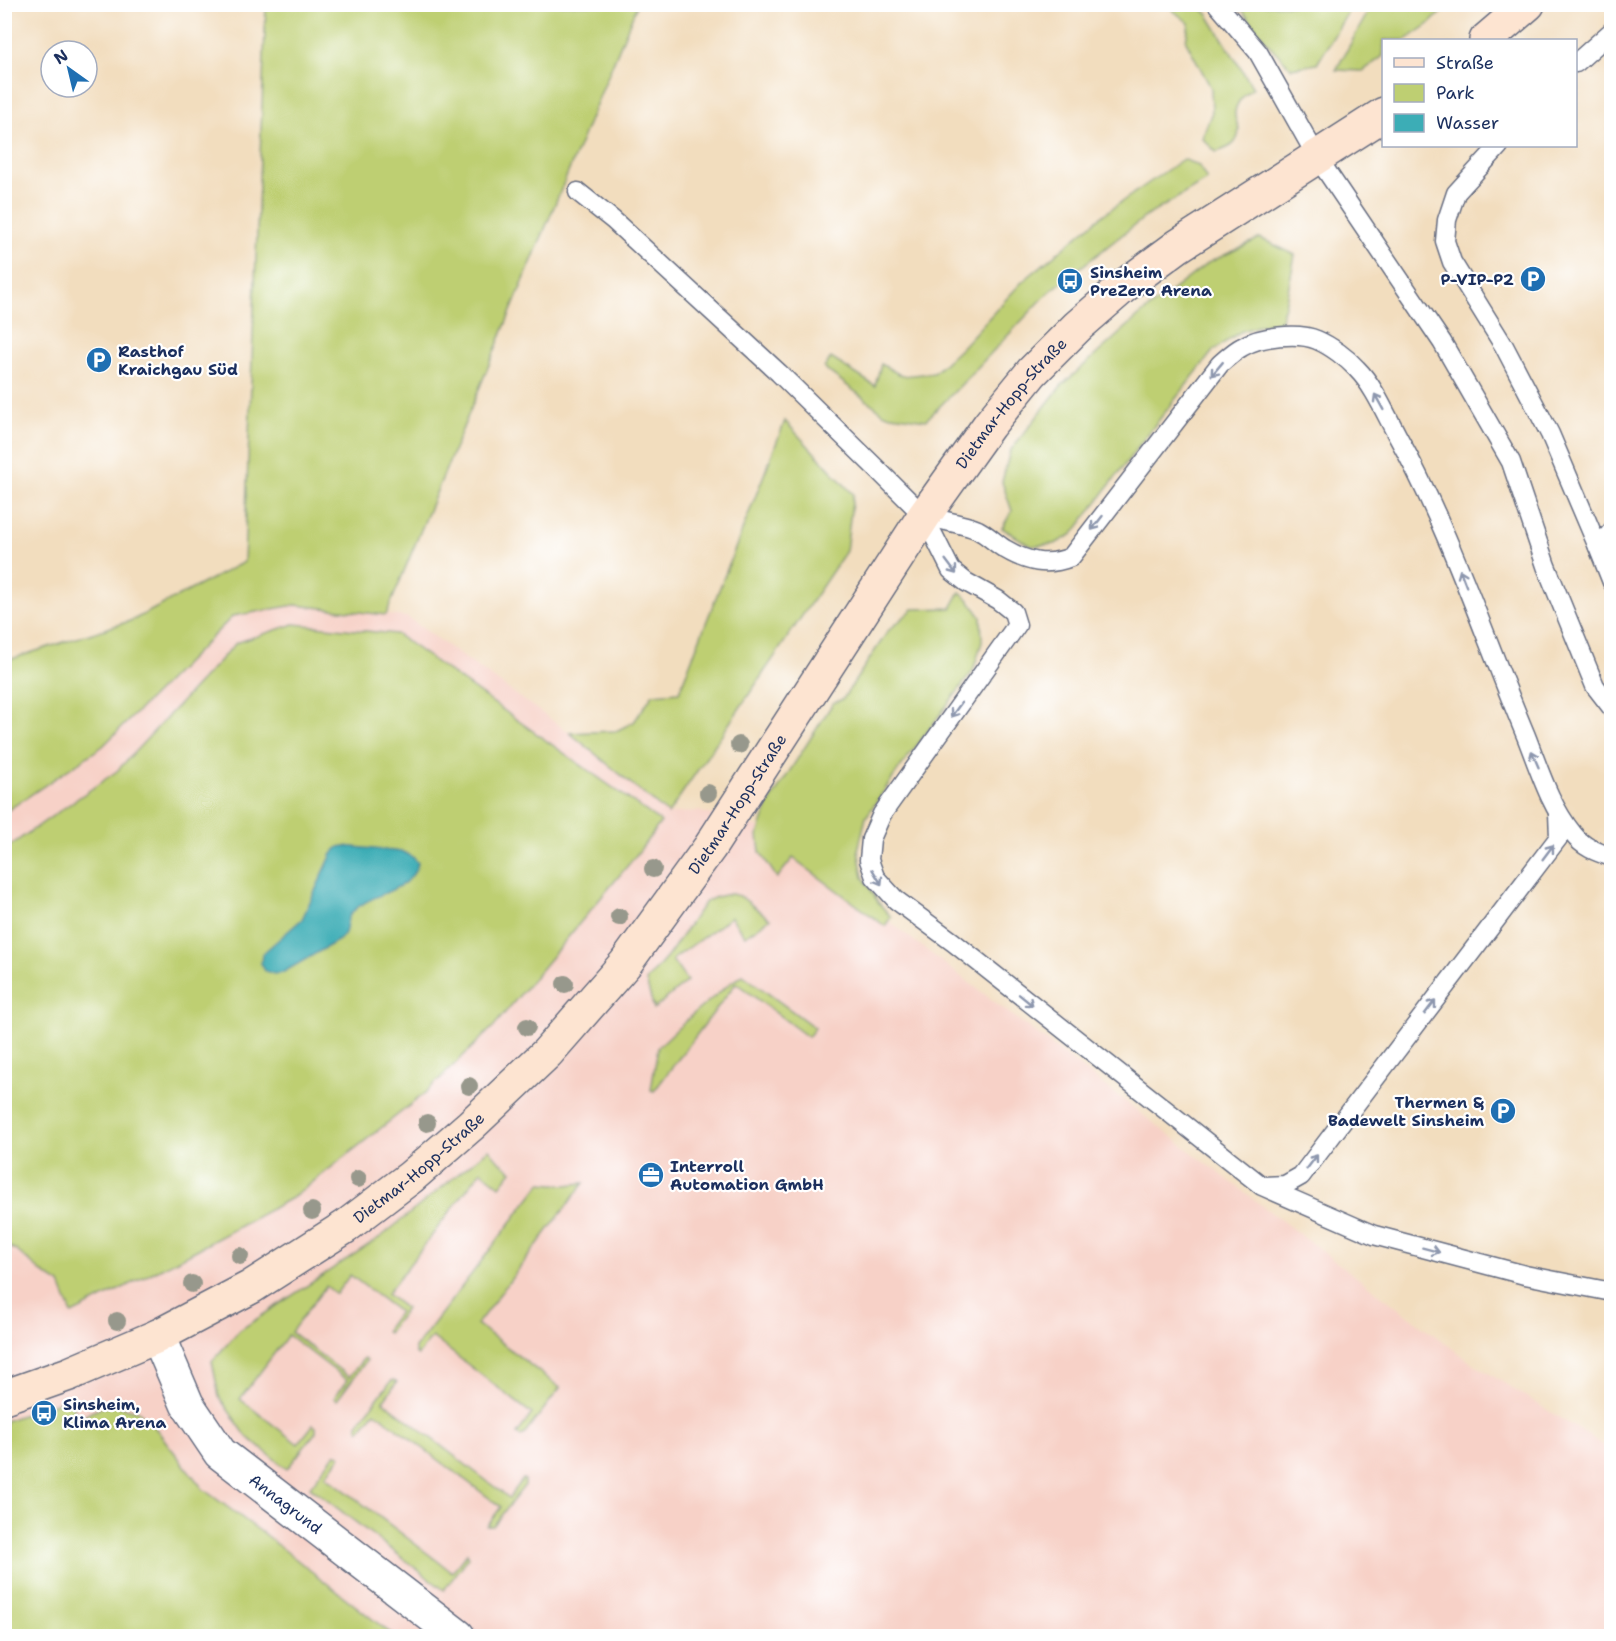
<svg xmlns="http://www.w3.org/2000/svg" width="1616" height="1641" font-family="'Shantell Sans',sans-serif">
<rect width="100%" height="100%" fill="#fff"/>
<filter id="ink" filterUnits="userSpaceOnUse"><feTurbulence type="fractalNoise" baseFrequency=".0167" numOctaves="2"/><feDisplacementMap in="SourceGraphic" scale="12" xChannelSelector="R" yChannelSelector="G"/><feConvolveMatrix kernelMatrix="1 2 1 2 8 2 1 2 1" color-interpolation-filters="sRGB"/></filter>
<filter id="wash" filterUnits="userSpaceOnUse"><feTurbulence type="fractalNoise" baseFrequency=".008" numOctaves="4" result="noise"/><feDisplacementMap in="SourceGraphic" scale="24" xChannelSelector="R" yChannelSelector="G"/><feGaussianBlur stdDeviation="1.35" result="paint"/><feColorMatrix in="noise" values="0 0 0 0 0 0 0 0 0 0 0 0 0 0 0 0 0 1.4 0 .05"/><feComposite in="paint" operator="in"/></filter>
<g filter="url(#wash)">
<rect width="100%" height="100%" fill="#f2ddbe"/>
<polygon fill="#f7d1c7" points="295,605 407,617 570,733 668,814 698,811 769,830 1319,1249 1469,1361 1611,1450 1611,1636 5,1636 5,812 103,746 233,616"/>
<g fill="#becf72" stroke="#6c7f68" stroke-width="1.5">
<polygon points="266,5 637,5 386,615 295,605 233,616 103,746 5,812 5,661 133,620 244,562"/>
<path d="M1166 5H1198L1208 15 1253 88C1244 95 1234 103 1235 116 1235 121 1239 125 1239 130 1238 145 1229 148 1216 152L1202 138 1212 112 1211 88 1186 41 1189 23Z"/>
<polygon points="1238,5 1352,5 1317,64 1291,68 1269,45"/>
<polygon points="1372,5 1381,10 1396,5 1449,5 1428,25 1406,40 1384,40 1383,56 1363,71 1336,70"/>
<polygon points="1183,159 1199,166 1207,180 1145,217 1048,293 959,387 926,420 885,414 824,368 831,358 875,386 881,364 902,376 934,373 961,348 1022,282 1104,214"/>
<polygon points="1260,238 1295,255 1285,306 1280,322 1261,325 1240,332 1213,351 1144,439 1073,534 1055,544 1031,546 1002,528 1012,511 1002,482 1010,451 1061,386 1139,316 1208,263"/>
<polygon points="785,421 853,494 846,551 668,814 570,733 616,731 634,722 653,694 679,692"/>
<polygon points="960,592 968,599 981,617 982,642 973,671 899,769 866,817 858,850 863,877 878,902 891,917 885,926 793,858 777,878 760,852 758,835 768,805 833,703 843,699 888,631 913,609 951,608"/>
<polygon points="294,624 396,634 661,822 634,858 494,1026 424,1094 295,1196 189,1254 72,1314 60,1284 44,1274 17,1251 5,1244 4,850 117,771 236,643"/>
<path d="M731 894 740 896 770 919 745 936 731 917 672 960 687 981 654 1009 646 981 668 956 704 903C713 897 721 895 731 894Z"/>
<polygon points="743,975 815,1028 808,1037 736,983 654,1091 651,1090 658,1047 692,1015 733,981"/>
<polygon points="489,1149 499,1161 512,1171 500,1186 481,1171 387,1294 406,1309 388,1333 385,1331 399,1312 350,1275 336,1294 326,1286 291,1332 349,1377 364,1358 367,1360 337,1400 334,1398 347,1380 288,1335 240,1399 298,1444 313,1425 316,1427 316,1432 287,1469 247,1437 219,1397 212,1361 240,1330 382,1236"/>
<polygon points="541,1183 566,1185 584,1183 477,1324 560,1388 524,1435 520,1436 517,1434 532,1414 432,1337 418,1355 415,1353 415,1348"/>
<polygon points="394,1380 397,1382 383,1401 509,1498 523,1479 525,1480 525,1485 493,1526 487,1526 501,1507 375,1412 360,1430 358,1428 358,1424 391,1381"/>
<polygon points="70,1398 77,1418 103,1407 117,1406 138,1411 153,1425 203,1489 264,1534 394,1636 5,1636 5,1421"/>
<polygon points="338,1454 341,1456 326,1476 452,1572 467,1553 469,1557 444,1590 310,1487 334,1455"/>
</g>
<path fill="#3cadb6" stroke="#2c6e8a" stroke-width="1.5" d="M344 846 404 852 414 858 418 863C411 894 367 892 350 915 346 920 347 927 345 933 344 934 340 940 339 940L282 973 274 974 265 971 261 963 262 954 302 919 332 854 339 847Z"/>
</g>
<g filter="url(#ink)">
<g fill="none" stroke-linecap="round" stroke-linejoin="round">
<g stroke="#666c80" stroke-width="21">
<g id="lane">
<polyline points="1217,4 1258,52 1317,157 1442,342 1511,462 1546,566 1595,686 1612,708"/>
<polyline points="1576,63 1612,31"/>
<polyline points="1499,146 1456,193 1447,220 1445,241 1452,262 1504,346 1550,434 1598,547 1612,531"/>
<polyline points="578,192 613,220 779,373 880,472 924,516 951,570 966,582 998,600 1013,612 1017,625 882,814 871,839 869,860 875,877 896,900 953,942 1262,1186 1374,1235 1525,1275 1612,1292"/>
<path d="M924 516C939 520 965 524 978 530 988 535 996 544 1005 549 1027 562 1047 567 1071 557L1220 364C1227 358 1234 351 1242 347 1259 336 1299 332 1317 340 1331 346 1347 358 1357 369 1374 386 1386 415 1397 435 1450 531 1484 636 1526 736 1539 769 1550 806 1573 834 1583 847 1596 852 1612 857"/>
<polyline points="1598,547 1612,582"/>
<polyline points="1264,1186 1285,1185 1301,1176 1559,837 1558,813"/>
</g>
</g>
<g stroke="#666c80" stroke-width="36">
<g id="street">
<path id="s1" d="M158 1336 187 1404 220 1453 458 1636"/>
</g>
</g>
<g stroke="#666c80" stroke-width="36">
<g id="secondary">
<polyline points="1486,40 1528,4"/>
<path id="s2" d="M4 1397 69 1374 158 1336 251 1287 345 1227 411 1177 471 1125 547 1053 625 964 710 847 924 516 989 425 1032 372 1078 326 1124 286 1178 246 1384 114"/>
</g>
</g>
<use href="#lane" stroke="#fff" stroke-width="18"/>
<use href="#street" stroke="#fff" stroke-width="33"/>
<use href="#secondary" stroke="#fde4d1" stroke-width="33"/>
</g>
<g fill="#97988c">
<circle cx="739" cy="745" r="9"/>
<circle cx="708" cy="793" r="9"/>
<circle cx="653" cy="869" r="9"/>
<circle cx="619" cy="917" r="9"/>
<circle cx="565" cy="984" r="9"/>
<circle cx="527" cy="1027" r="9"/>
<circle cx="469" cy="1086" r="9"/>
<circle cx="427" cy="1123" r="9"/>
<circle cx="358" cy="1179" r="9"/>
<circle cx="312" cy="1211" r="9"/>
<circle cx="240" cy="1256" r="9"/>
<circle cx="192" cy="1284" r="9"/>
<circle cx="117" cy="1321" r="9"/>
</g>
<defs><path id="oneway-shaft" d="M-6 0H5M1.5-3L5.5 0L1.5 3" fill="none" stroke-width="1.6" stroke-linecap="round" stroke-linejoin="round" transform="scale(1.5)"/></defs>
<g stroke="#8d97ae">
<use href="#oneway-shaft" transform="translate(1217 369) rotate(130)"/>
<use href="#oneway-shaft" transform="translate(1379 402) rotate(-119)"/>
<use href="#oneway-shaft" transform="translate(1097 523) rotate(128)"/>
<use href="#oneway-shaft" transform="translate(951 567) rotate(53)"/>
<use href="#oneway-shaft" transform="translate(1463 578) rotate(-111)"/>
<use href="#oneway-shaft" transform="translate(956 710) rotate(126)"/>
<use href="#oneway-shaft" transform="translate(1535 759) rotate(-113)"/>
<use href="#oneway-shaft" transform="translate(1548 852) rotate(-53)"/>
<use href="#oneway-shaft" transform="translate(877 877) rotate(59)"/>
<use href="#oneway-shaft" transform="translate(1026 1000) rotate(39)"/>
<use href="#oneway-shaft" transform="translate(1430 1007) rotate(-53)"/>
<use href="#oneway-shaft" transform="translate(1312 1162) rotate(-53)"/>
<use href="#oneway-shaft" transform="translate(1431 1250) rotate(15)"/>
</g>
</g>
<defs>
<g id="parking-disc" transform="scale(1.35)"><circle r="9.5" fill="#1f6fb2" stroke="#fff"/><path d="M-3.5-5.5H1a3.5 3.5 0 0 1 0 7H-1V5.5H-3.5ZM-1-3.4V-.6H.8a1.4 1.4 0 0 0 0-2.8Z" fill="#fff"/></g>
<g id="bus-disc" transform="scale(1.35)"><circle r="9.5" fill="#1f6fb2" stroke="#fff"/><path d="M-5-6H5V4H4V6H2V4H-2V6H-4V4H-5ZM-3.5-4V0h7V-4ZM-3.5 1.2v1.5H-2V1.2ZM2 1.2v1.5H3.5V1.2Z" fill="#fff"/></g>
<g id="office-disc" transform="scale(1.35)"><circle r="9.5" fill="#1f6fb2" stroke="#fff"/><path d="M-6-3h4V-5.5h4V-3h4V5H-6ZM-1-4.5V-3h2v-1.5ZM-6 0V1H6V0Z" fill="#fff"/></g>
</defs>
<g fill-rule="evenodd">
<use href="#parking-disc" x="1533" y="279"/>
<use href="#bus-disc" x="1070" y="281"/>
<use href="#parking-disc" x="99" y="360"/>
<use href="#parking-disc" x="1503" y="1111"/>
<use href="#office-disc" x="651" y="1175"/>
<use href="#bus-disc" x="44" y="1413"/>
</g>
<g text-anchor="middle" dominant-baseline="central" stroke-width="4.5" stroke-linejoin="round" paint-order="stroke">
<g font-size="16" font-weight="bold" fill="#1b2f5e" stroke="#fff" text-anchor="start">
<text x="1090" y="272">Sinsheim<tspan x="1090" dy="18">PreZero Arena</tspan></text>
<text x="1514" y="279" text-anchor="end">P-VIP-P2</text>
<text x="118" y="351">Rasthof<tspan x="118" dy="18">Kraichgau Süd</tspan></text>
<text x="1484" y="1102" text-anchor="end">Thermen &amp;<tspan x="1484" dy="18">Badewelt Sinsheim</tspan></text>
<text x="670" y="1166">Interroll<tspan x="670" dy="18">Automation GmbH</tspan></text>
<text x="63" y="1404">Sinsheim,<tspan x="63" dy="18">Klima Arena</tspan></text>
</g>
<g font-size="16" fill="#1b2f5e" stroke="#fff">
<text stroke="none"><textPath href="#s2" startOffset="1449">Dietmar-Hopp-Straße</textPath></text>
<text stroke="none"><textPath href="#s2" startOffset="963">Dietmar-Hopp-Straße</textPath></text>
<text stroke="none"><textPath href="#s2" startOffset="477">Dietmar-Hopp-Straße</textPath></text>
<text stroke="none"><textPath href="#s1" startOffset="216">Annagrund</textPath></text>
</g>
</g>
<rect width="1616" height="1641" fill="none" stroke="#fff" stroke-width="24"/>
<rect x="1382" y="39" width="195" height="108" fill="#ffffff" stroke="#a4acbf" stroke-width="1.5"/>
<rect x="1394" y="58" width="30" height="9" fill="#fde4d1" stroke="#a4acbf" stroke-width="1.5"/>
<text x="1436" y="69" font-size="18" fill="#1b2f5e">Straße</text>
<rect x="1394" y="84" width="30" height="18" fill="#becf72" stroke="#a4acbf" stroke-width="1.5"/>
<text x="1436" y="99" font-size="18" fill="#1b2f5e">Park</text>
<rect x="1394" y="114" width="30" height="18" fill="#3cadb6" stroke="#a4acbf" stroke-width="1.5"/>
<text x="1436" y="129" font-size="18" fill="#1b2f5e">Wasser</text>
<g transform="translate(69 69) rotate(326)"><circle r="28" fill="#ffffff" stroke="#a4acbf" stroke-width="1.5"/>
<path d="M0-4.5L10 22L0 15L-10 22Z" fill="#1f6fb2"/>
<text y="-9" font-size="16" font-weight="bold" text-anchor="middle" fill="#1b2f5e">N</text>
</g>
</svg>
